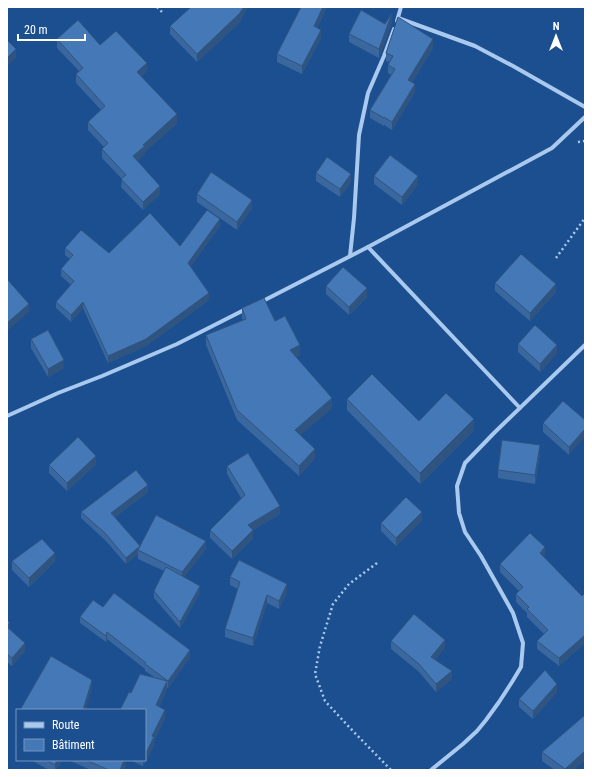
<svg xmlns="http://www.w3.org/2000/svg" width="592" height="777" font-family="'Roboto Condensed',sans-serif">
<rect width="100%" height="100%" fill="#1b4f8f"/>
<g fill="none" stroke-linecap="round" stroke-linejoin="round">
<g stroke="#a9c9ee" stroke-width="2.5" stroke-dasharray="2 3" stroke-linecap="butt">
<polyline points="157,7 162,12"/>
<polyline points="578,142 585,141"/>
<polyline points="556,258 585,218"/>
<polyline points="377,563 349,584 333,604 320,646 315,674 325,701 350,728 391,770"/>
</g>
<g stroke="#a9c9ee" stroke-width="4">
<polyline points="398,18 475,46 513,66 585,107"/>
<polyline points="397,21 401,7"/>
<polyline points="368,247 520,408"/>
<polyline points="350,256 354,218 359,135 368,93 384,56 394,29"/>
<polyline points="261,302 368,247 552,148 585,117"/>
<polyline points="7,416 58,393 102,376 177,344 246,309"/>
<polyline points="431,770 463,744 477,731 486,720 499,702 512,682 521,667 523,643 513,613 481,556 465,532 459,513 457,486 465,463 494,433 585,345"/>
</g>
</g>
<g fill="#3a679d">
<polygon points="301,7 327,7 317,28 321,38 302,74 277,62 277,54"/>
<polygon points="240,22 197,62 170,34 170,26"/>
<polygon points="392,22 379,58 349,42 349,34"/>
<polygon points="57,39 100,45 147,71 141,76 177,123 145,152 145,154 137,161 160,194 143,210 121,187 122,179 102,158 102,149 104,147 88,130 88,122 101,110 76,83 76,74 79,71 57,48"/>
<polygon points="433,48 412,82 415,92 392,130 384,125 384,126 370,118 370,110 391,75 388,73 388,65 389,62 386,61 386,53"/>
<polygon points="316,173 351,182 340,197 316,181"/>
<polygon points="374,176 418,184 402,205 374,184"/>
<polygon points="197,194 252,208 237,230 197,202"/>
<polygon points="220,226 190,267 209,300 146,346 108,363 83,308 71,322 56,308 56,302 71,285 61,276 61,269 70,259 65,255 65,248 109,253 180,246"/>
<polygon points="495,283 556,292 530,321 495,291"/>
<polygon points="326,286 367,297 349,315 326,294"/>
<polygon points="242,308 275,321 300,355 296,357 332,408 300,435 315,458 299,476 237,420 206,345 206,335 243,320 242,318"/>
<polygon points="31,339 64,368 48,377 31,348"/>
<polygon points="518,344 557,353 540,372 518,352"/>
<polygon points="347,399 419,421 474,430 420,484 347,410"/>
<polygon points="585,420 569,455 543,432 543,423"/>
<polygon points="540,454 535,484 498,478 498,470"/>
<polygon points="96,464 67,491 49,473 49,465"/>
<polygon points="227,466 280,514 253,530 253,538 232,559 210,538 210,530 241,498 227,474"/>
<polygon points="148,492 115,517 140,547 206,549 184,577 200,593 180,628 154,598 154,591 164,571 138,559 138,554 126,564 105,540 81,518 81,512"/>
<polygon points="422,520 396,546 381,531 381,523"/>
<polygon points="545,555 543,557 582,596 585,593 585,643 559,666 537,649 537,641 544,634 527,617 527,613 516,602 516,594 519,591 500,572 500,564"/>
<polygon points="12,561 55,561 29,587 12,570"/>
<polygon points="230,577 287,592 279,609 267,603 253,646 225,637 225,629 238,589 230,585"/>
<polygon points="103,607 190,657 168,688 167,687 167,689 159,707 165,718 154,741 154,745 143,766 130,760 145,760 131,693 154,677 145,671 145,669 107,639 106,642 80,623 80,617"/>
<polygon points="7,620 10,629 25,651 12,666 7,662"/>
<polygon points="391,641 445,647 435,660 452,679 436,692 419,672 391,649"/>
<polygon points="557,692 533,719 519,707 519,699"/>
<polygon points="585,715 585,760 573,770 555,770 542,761 542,752"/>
<polygon points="33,760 62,760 56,770 49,770 33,761"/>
<polygon points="68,760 125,760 125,766 123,770 91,770"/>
</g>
<g fill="#305480">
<polygon points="244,7 248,7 240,22 197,62 197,54"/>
<polygon points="323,7 327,7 314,34 314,26"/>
<polygon points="392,13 392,22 379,58 379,49"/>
<polygon points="321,30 321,38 302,74 302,66"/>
<polygon points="433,39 433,48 408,88 408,80"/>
<polygon points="16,49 16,58 7,66 7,58"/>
<polygon points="147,63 147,71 137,80 137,72"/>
<polygon points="415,84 415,92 392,130 392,122"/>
<polygon points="177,114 177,123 145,152 145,154 133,165 133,156 143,145"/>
<polygon points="351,174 351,182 340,197 340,189"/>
<polygon points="418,176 418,184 402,205 402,197"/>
<polygon points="160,186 160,194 143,210 143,202"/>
<polygon points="252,200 252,208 237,230 237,222"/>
<polygon points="220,219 220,226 188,270 188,263"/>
<polygon points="556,284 556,292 530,321 530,313"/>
<polygon points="367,288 367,297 349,315 349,307"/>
<polygon points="209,293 209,300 146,346 108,363 108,356"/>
<polygon points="83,302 83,308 71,322 71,315"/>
<polygon points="29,304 29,312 7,331 7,323"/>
<polygon points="300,345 300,355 290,360 290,350"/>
<polygon points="557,345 557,353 540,372 540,364"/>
<polygon points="64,360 64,368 48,377 48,369"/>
<polygon points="332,398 332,408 295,440 295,430"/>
<polygon points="474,419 474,430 420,484 420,473"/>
<polygon points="585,429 585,437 569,455 569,447"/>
<polygon points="540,445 540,454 535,484 535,475"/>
<polygon points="315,449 315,458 299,476 299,466"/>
<polygon points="96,456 96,464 67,491 67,483"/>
<polygon points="148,485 148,492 111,520 111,513"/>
<polygon points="280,506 280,514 253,530 253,538 232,559 232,551 248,525"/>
<polygon points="422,512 422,520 396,546 396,538"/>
<polygon points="206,541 206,549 182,580 182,572"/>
<polygon points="140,546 140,551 138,550 138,554 126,564 126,558"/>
<polygon points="545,547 545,555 540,561 540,553"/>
<polygon points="55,553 55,561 29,587 29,578"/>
<polygon points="287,584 287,592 279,609 279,601"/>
<polygon points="200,586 200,593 180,628 180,622"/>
<polygon points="267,595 267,603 253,646 253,638"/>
<polygon points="10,623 10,630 7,633 7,625"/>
<polygon points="107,632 107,639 106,642 106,636"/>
<polygon points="585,635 585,643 559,666 559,658"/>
<polygon points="445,640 445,647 431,665 431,657"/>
<polygon points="25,643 25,651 12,666 12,658"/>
<polygon points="190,650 190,657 168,688 168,681"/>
<polygon points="452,671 452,679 436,692 436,684"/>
<polygon points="92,680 92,688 86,710 83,710"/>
<polygon points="167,681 167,689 156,714 156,705"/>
<polygon points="557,684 557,692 533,719 533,711"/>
<polygon points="165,710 165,718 154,741 154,745 143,766 143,760 145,760 145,755 152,736"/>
<polygon points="585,751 585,760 573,770 565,770 565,769"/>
<polygon points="57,760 62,760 56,770 55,770 55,765"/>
<polygon points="124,760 125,760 125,766 123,770 120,770"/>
</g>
<g fill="#4478b7" stroke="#305480">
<polygon points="191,7 244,7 240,13 197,54 170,26"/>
<polygon points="301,7 323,7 314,26 321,30 302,66 277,54"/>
<polygon points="361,10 385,24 392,13 379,49 349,34"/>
<polygon points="398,17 433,39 408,80 415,84 392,122 384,117 384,118 370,110 395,69 388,65 393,56 386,53"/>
<polygon points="78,20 100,45 116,31 147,63 137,72 177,114 143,145 145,146 133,156 160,186 143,202 121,179 126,175 102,149 108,143 88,122 105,106 76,74 83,68 57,39"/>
<polygon points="7,40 16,49 7,58"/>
<polygon points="390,155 418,176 402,197 374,176"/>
<polygon points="327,157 351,174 340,189 316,173"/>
<polygon points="211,172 252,200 237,222 197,194"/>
<polygon points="207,210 220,219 188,263 209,293 146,339 108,356 83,302 71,315 56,302 74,281 61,269 73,255 65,248 81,230 109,253 150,213 180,246"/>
<polygon points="521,254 556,284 530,313 495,283"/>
<polygon points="343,267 367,288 349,307 326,286"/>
<polygon points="7,279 29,304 7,323"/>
<polygon points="264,298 275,321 285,316 300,345 290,350 332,398 295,430 315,449 299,466 237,410 206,335 246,319 242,308"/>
<polygon points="535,325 557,345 540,364 518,344"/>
<polygon points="48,330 64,360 48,369 31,339"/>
<polygon points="372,374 419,421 446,393 474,419 420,473 347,399"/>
<polygon points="563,401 585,420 585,429 569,447 543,423"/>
<polygon points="78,437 96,456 67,483 49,465"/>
<polygon points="502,440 540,445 535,475 498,470"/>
<polygon points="248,453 280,506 248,525 253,530 232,551 210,530 245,495 227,466"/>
<polygon points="136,470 148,485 111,513 140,546 126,558 105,533 81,512"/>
<polygon points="406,497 422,512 396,538 381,523"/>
<polygon points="156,515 206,541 182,572 138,550"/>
<polygon points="530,533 545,547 540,553 582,596 585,593 585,635 559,658 537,641 548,630 527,609 529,607 516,594 523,587 500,564"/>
<polygon points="42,539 55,553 29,578 12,561"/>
<polygon points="239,560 287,584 279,601 267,595 253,638 225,629 240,582 230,577"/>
<polygon points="166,567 200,586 180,622 154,591"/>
<polygon points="114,593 190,650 168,681 145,664 146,663 107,632 106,636 80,617 93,600 103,607"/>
<polygon points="414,614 445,640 431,657 452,671 436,684 419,664 391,641"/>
<polygon points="7,620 10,623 7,625"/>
<polygon points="7,627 25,643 12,658 7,654"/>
<polygon points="51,656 92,680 83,710 20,710"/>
<polygon points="545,670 557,684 533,711 519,699"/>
<polygon points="140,674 167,681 156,705 165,710 152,736 154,737 145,755 145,710 120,710 129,692 131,693"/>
<polygon points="585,715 585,751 565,769 542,752"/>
<polygon points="46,760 57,760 55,765"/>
<polygon points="86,760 124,760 120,770 109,770"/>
</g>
<rect width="592" height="777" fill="none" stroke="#ffffff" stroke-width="16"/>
<rect x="16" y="709" width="130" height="52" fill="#1b4f8f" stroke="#7695bc"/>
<rect x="24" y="722" width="20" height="6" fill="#a9c9ee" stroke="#7695bc"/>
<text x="52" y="729" font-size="12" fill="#ffffff">Route</text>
<rect x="24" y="739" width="20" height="12" fill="#4478b7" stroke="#7695bc"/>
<text x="52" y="749" font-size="12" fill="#ffffff">Bâtiment</text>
<g transform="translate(556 36)" stroke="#1b4f8f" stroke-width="3" paint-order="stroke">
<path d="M0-3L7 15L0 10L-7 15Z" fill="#ffffff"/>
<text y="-6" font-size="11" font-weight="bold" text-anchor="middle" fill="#ffffff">N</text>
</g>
<path d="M18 34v6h67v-6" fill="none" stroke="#ffffff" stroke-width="2"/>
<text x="24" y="34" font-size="12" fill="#ffffff" stroke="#1b4f8f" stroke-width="3" paint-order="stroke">20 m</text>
</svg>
